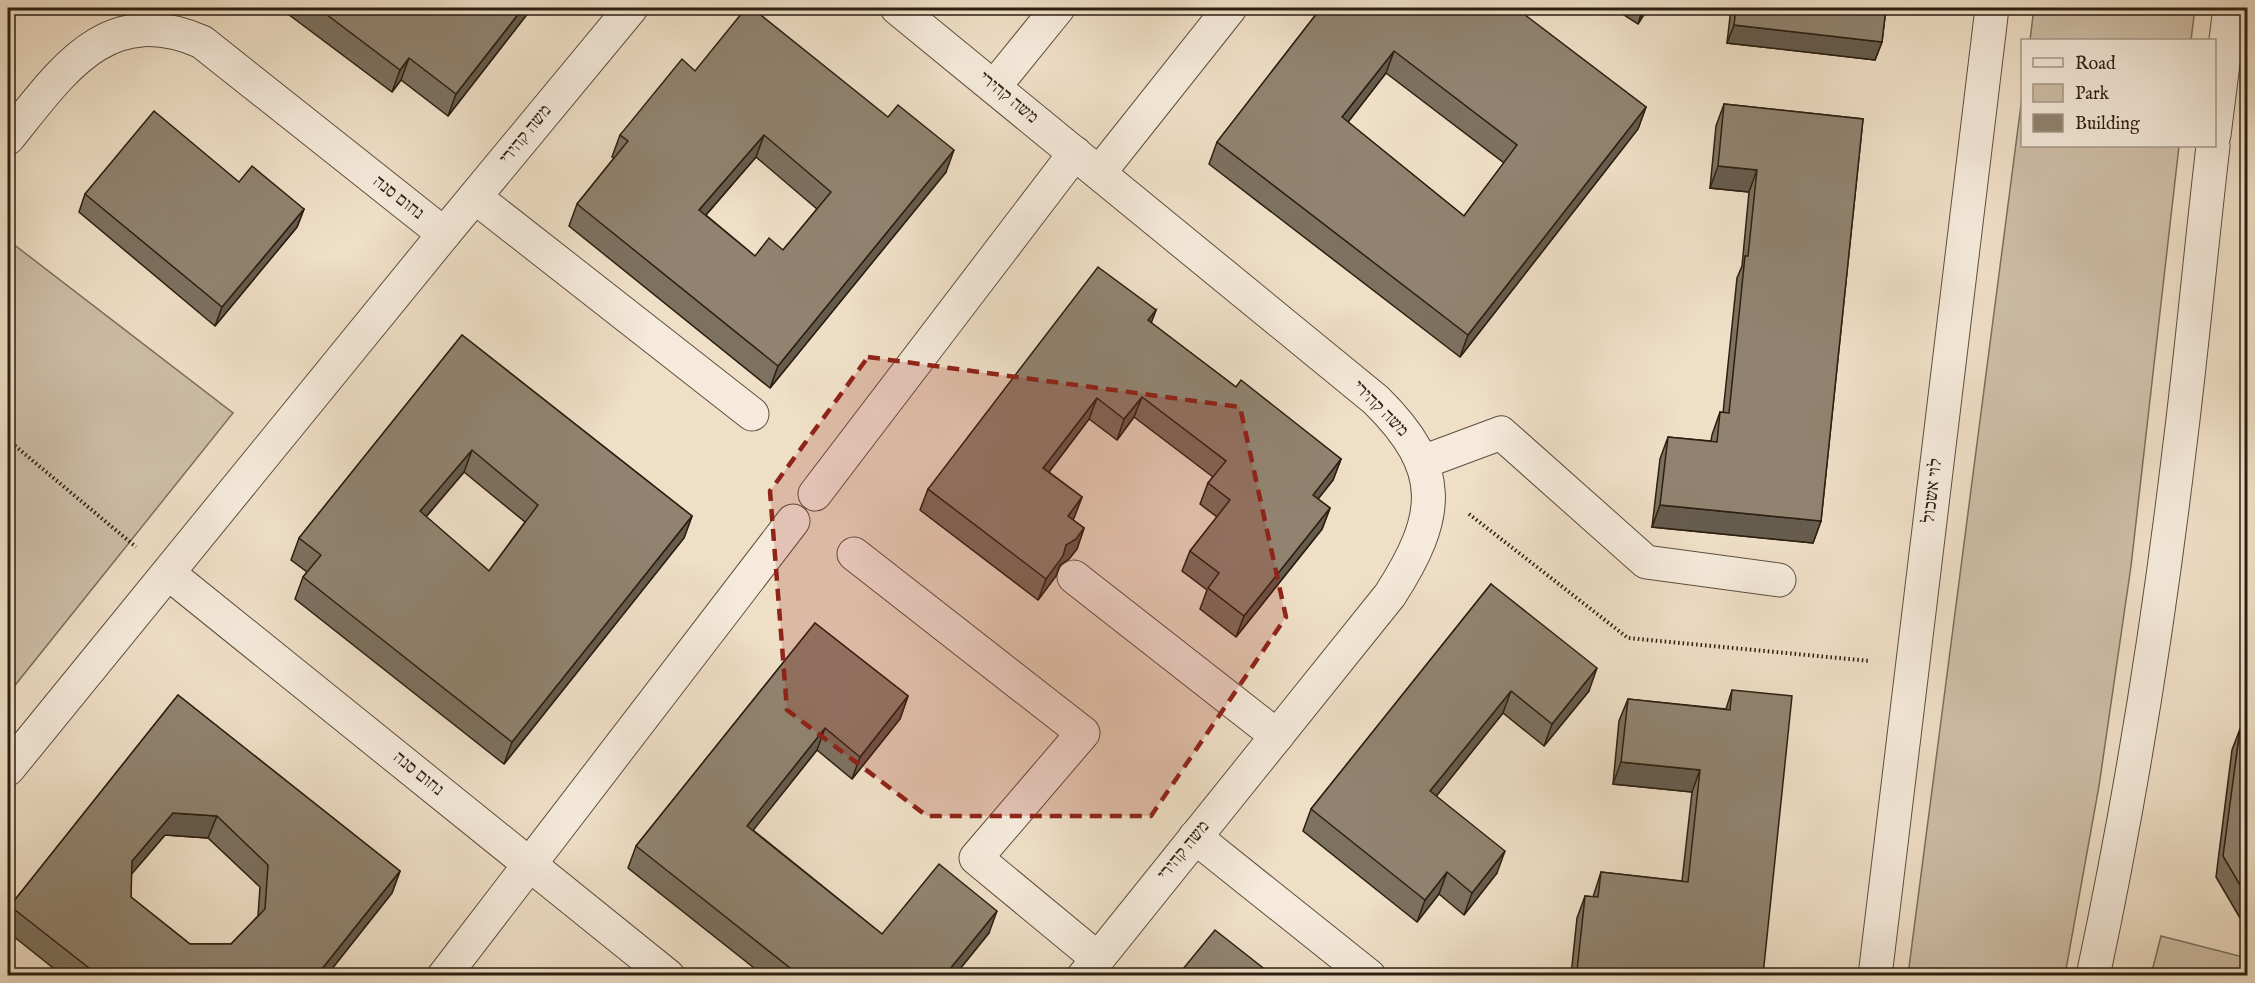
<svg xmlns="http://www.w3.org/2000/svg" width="2255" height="983" font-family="'IM FELL English','Frank Ruhl Libre',serif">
<rect width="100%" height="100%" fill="#efdfc7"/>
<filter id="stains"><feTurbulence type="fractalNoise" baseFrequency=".00333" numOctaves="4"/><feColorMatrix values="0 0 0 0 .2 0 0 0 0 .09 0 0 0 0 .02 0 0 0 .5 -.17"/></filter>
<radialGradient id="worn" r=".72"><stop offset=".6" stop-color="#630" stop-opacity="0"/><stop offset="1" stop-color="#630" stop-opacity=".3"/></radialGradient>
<g fill="#cebea8" stroke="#7d6e5c" stroke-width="1.5">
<polygon points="2034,8 2195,8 2191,40 2030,40"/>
<polygon points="2022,97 2022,146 2179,146 2131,566 2099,786 2065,975 1908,975"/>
<polygon points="8,240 233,413 8,694"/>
<polygon points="2161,936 2247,958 2247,975 2151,975"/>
</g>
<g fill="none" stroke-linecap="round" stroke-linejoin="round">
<g stroke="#5d4f3e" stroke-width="35">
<g id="minor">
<path d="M897 8 1376 400C1446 469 1441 516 1390 595L1084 976"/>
<polyline points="994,87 1058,8"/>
<polyline points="2214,135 2230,8"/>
<path d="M8 138C61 73 106 0 202 42L444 234 8 769"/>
<polyline points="1099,173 1230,8"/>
<polyline points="475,197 752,414"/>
<polyline points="444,234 631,8"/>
<polyline points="1423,462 1501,433 1646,562 1779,580"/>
<polyline points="815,494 1075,153"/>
<polyline points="854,554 1083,733 976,858 1097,958"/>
<polyline points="168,573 668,976"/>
<polyline points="1074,577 1277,736"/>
<polyline points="1195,837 1369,976"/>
<polyline points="444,976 793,521"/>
<polyline points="1875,976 1992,8"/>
<path d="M2093 976C2130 803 2158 628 2179 452 2192 350 2201 248 2213 146"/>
</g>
</g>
<g stroke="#2c1f11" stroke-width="4" stroke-dasharray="1.5 3" stroke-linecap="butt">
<polyline points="8,440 136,547"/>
<polyline points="1469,514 1628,638 1870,661"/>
</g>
<use href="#minor" stroke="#f5eadb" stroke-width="33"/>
</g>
<g fill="#7d7160" stroke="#2c1f11" stroke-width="1.5" fill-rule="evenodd">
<polygon points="280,8 532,8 448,116 401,80 392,92"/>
<path d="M1321 8 1646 107 1638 129 1460 357 1209 164 1217 142ZM1386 73 1504 163 1464 216 1348 122Z"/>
<polygon points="1613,8 1648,8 1638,24"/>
<polygon points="1731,8 1886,8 1882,42 1875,60 1727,43"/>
<path d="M695 71 946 172 770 388 569 226 577 204 614 158 612 157 620 135ZM756 157 817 209 783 250 755 256 706 215Z"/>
<polygon points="1724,104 1863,119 1821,521 1813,543 1652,527 1660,459 1668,437 1711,441 1712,435 1720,412 1723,413 1737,278 1742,266 1749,192 1710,188 1716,126"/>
<polygon points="239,182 304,209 297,227 215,326 79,212 85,194"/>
<polygon points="1156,310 1151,323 1236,387 1341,459 1333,480 1318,499 1330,508 1322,529 1236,637 1200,609 1207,590 1182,571 1190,551 1217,517 1200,504 1208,483 1213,477 1134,417 1117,440 1089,419 1049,472 1082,497 1073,520 1084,528 1077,549 1069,559 1060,565 1056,576 1038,600 920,510 928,489"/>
<path d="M462 335 692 516 684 538 504 764 295 599 303 577 307 572 291 560 299 538ZM464 472 525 522 489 571 426 517Z"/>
<polygon points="1491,584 1589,691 1544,746 1503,713 1436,796 1497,873 1464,915 1439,894 1417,922 1303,831 1311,809"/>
<polygon points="815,623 908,696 900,719 852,779 817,750 753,830 882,934 989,933 955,975 763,975 628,868 636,846"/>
<polygon points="1732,690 1763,975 1571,975 1577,918 1585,896 1593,897 1601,872 1682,881 1692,792 1613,784 1619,721 1628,699 1726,709"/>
<path d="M178 695 400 871 392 893 327 975H62L8 932V913L10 906ZM165 835 208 838 260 887 258 916 231 944H190L131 897V874Z"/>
<polygon points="2247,723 2247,930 2216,877 2232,750 2240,729"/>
</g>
<g fill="#665c4e" stroke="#2c1f11" stroke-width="1.5">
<polygon points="523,8 532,8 448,116 456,94"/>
<polygon points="1643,8 1648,8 1638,24"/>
<polygon points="1734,25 1882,42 1875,60 1727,43"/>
<polygon points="1394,51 1386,73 1334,140 1342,117"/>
<polygon points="409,58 401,80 392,92 400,70"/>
<polygon points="1646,107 1638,129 1460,357 1468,335"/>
<polygon points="764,135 756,157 691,232 699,210"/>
<polygon points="954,150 946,172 770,388 778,366"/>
<polygon points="1718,166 1757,170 1749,192 1710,188"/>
<polygon points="304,209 297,227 215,326 222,307"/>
<polygon points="1156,310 1148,331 1148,320"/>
<polygon points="1142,397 1134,417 1117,440 1124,419"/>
<polygon points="1097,398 1089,419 1036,489 1043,468"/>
<polygon points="472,450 464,472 412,533 420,511"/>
<polygon points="1341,459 1333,480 1305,515 1313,495"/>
<polygon points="1082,497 1074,518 1060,536 1068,516"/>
<polygon points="1660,505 1821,521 1813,543 1652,527"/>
<polygon points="1330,508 1322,529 1236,637 1244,616"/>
<polygon points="692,516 684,538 504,764 512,742"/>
<polygon points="1084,528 1077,549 1069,559 1060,565 1056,576 1038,600 1046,579 1066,545"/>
<polygon points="1597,668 1589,691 1544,746 1552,724"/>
<polygon points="1511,691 1503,713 1422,814 1430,791"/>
<polygon points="908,696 900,719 852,779 860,757"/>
<polygon points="825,728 817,750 739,848 747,826"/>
<polygon points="1621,762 1700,770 1692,792 1613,784"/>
<polygon points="173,813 217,816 208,838 165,835 124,883 132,861"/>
<polygon points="1505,851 1497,873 1464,915 1472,893"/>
<polygon points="400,871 392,893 327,975 317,975"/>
<polygon points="1447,872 1439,894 1417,922 1425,900"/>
<polygon points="997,911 989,933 955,975 945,975"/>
<polygon points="1577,971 1619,975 1575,975"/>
</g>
<g fill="#918370" stroke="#2c1f11" stroke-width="1.5" fill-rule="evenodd">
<polygon points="318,8 523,8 456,94 409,58 400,70"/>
<path d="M746 8H752L888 117 898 105 954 150 778 366 577 204 628 141 620 135 682 59 695 71ZM764 135 831 192 783 250 769 238 755 256 699 210Z"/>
<path d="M1321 8H1516L1646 107 1468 335 1217 142ZM1394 51 1517 145 1464 216 1342 117Z"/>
<polygon points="1736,8 1886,8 1882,42 1734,25"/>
<polygon points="1724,104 1863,119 1821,521 1660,505 1668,437 1717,442 1720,412 1729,413 1745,256 1748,256 1757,170 1718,166"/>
<polygon points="154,111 239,182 252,166 304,209 222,307 85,194"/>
<polygon points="1098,267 1156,310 1148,320 1236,387 1241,380 1341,459 1313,495 1330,508 1244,616 1208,588 1219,573 1190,551 1230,500 1208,483 1226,461 1142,397 1124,419 1097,398 1043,468 1082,497 1068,516 1084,528 1076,539 1066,545 1063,556 1046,579 928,489"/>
<path d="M462 335 692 516 512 742 303 577 321 555 299 538ZM472 450 538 505 489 571 420 511Z"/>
<polygon points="1491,584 1597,668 1552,724 1511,691 1430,791 1505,851 1472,893 1447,872 1425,900 1311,809"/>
<polygon points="815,623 908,696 860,757 825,728 747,826 882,934 939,864 997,911 945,975 799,975 636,846"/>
<polygon points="1732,690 1792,696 1763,975 1619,975 1577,971 1585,896 1598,897 1601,872 1688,882 1700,770 1621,762 1628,699 1730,710"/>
<path d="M178 695 400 871 317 975H98L10 906ZM173 813 217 816 268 865 265 909 231 944H190L131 897 132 861Z"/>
<polygon points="2247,723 2247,897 2223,856 2240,729"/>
<polygon points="1215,930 1272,975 1178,975"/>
<polygon points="1162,970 1169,975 1158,975"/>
</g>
<path fill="#8f2418" fill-opacity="0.2" stroke="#8f2418" stroke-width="4.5" stroke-dasharray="12 8" stroke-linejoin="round" d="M868 357 1240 407 1286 617 1151 816H927L787 710 770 491Z"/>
<g text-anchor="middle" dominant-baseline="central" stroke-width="6" stroke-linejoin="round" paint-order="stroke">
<g font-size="18" fill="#2c1f11" stroke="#f5eadb">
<text transform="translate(1008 98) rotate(39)">משה קהירי</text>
<text transform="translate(526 135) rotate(-51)">משה קהירי</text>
<text transform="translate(398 198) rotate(38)">נחום סנה</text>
<text transform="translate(1380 409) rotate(45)">משה קהירי</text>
<text transform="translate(1933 491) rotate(-83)">לוי אשכול</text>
<text transform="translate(418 774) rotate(39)">נחום סנה</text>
<text transform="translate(1184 851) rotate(-51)">משה קהירי</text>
</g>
</g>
<rect width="2255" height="983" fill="none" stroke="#efdfc7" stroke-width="30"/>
<rect x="9" y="9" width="2237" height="965" fill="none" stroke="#2c1f11" stroke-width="3"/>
<rect x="15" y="15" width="2225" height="953" fill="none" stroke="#2c1f11" stroke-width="1.5"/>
<rect x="2021" y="39" width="195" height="108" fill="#f5eadb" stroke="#a5998a" stroke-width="1.5"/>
<rect x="2033" y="58" width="30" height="9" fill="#f5eadb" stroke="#a5998a" stroke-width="1.5"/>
<text x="2075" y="69" font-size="18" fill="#2c1f11">Road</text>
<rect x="2033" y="84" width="30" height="18" fill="#cebea8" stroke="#a5998a" stroke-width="1.5"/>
<text x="2075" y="99" font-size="18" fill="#2c1f11">Park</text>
<rect x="2033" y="114" width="30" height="18" fill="#918370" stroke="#a5998a" stroke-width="1.5"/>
<text x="2075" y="129" font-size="18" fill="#2c1f11">Building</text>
<rect width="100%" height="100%" filter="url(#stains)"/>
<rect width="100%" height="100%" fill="url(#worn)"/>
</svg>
